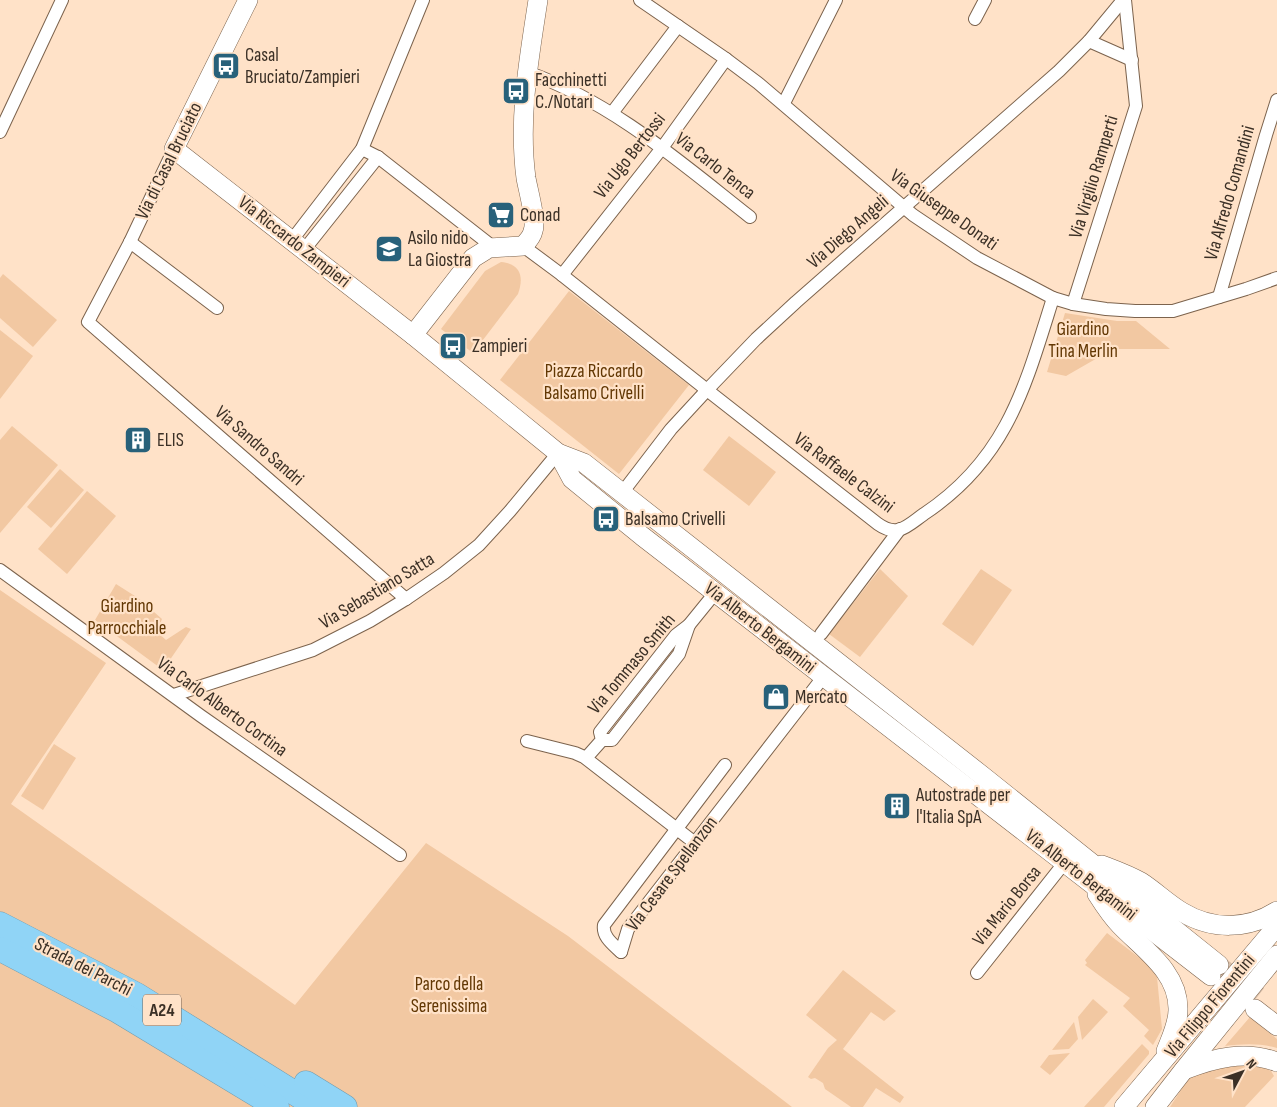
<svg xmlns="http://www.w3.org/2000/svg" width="1277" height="1107" font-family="'Sofia Sans Condensed',sans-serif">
<rect width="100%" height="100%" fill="#ffe2c8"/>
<g fill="#f2c8a2">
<path d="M501 262C521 264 524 277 518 294L473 353 441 329 485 271Z"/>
<polygon points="3,274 57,320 33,347 0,318 0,278"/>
<polygon points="569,291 689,385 619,474 500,380"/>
<polygon points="1065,313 1117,321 1136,321 1170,349 1113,349 1066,376 1047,372"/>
<polygon points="0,330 33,356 0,399"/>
<polygon points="12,426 58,465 0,533 0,440"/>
<polygon points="729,436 776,472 749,506 703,470"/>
<polygon points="60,469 84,490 51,528 27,507"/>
<polygon points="87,491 116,516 67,574 38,549"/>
<polygon points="880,569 908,596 860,657 829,634"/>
<polygon points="981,569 1012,590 973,646 942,624"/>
<polygon points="116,584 138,598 162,619 157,632 166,640 186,627 191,629 163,670 95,620"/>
<polygon points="0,590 106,663 11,804 295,1005 426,843 568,936 792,1107 0,1107"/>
<polygon points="54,744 76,758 43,810 21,796"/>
<polygon points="1107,933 1145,962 1157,977 1162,1029 1153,1045 1144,1036 1149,1030 1123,1006 1130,998 1085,965 1087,963 1085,960"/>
<polygon points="843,970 896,1011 884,1021 871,1012 843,1049 904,1097 900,1103 876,1088 863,1107 851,1107 825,1089 823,1083 815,1078 811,1079 808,1077 828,1048 837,1040 806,1015"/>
<polygon points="1093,999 1108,1012 1082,1040 1078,1017"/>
<path d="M1250 1017 1277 1039V1048C1259 1043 1243 1044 1225 1046Z"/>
<polygon points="1074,1022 1078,1039 1069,1049 1052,1050"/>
<polygon points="1142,1044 1149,1051 1149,1054 1104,1107 1084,1107"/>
<polygon points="1070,1053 1050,1075 1040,1067 1049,1055"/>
<polygon points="1249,1061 1271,1071 1274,1076 1245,1107 1170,1107 1188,1079 1199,1068"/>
</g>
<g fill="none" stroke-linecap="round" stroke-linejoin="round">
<polyline stroke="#d8bea8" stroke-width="19" stroke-dasharray="19 9" stroke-linecap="butt" points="1221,967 1261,998"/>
<g stroke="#7c634d" stroke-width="14">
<g id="street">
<polyline points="640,0 726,59 758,83 913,215 977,258 1053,298 1073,304 1106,309 1135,311 1173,311 1246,289 1277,278"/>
<polyline points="975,19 985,0"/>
<polyline points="1089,41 1132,60"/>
<path d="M527 72C612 102 680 162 750 217"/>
<polyline points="784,103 836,0"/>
<polyline points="612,113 678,26"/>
<polyline points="0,132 62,0"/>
<polyline points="174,149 130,242 88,322 406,599"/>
<polyline points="362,149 378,157 493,247"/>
<polyline points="292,240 362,149 423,0"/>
<polyline points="130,242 217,308"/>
<polyline points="523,246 562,275 707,390 671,429 622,493"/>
<polyline points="304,250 378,157"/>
<polyline points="562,275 662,148 726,59"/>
<polyline points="1219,297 1266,135 1277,100"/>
<path d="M1053 298C1025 387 1007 459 924 514 907 526 898 538 878 524L707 390 756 339 796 302 1059 71 1089 41 1123 0"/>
<polyline points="1073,304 1136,106 1125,0"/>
<polyline points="0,570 201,716 400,855"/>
<polyline points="821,634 900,529"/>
<polyline points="174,695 313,650 370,621 406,599 444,573 479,545 510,511 558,453"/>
<polyline points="602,740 612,740 679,654 689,625"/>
<polyline points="527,741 575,753 584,757 695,843"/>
<polyline points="586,758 602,740 600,732 676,635 689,625 715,593"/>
<polyline points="621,952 628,929 824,676"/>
<path d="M621 952C614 945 602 937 604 925L725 765"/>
<polyline points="977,973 1065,862"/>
</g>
</g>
<g stroke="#7c634d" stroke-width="20">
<g id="secondary">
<polyline points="248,0 174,149 413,335 558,453 584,463 984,777 1219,965"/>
<path d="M413 335 473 258 489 248 523 246C527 242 532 237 533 231 537 221 528 190 526 178 518 118 529 59 538 0"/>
<polyline points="558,453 572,479 642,536 1211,976"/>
<path d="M1102 865C1115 870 1129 875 1141 882 1155 891 1167 903 1182 912 1212 930 1247 930 1277 911"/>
<path d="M1097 894C1104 905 1111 916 1120 925 1143 949 1179 972 1178 1010 1178 1024 1171 1038 1166 1051"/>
<polyline points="1255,1009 1277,1026"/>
<path d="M1184 1070C1214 1058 1245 1050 1277 1062"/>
<polyline points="1124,1107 1277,926"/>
<polyline points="1155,1107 1183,1071 1277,955"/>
</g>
</g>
<g stroke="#729bad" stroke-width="25">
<g id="highway">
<polyline points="0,924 137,995 317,1107"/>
<polyline points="0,949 118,1011 277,1107"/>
<polyline points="306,1083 345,1107"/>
</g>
</g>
<use href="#street" stroke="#fff" stroke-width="12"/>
<use href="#secondary" stroke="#fff" stroke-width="19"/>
<use href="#highway" stroke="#90d4f6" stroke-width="24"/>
</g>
<defs>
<g id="bus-square" transform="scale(1.4375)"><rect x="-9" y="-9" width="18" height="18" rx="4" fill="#28617a" stroke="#ffe2c8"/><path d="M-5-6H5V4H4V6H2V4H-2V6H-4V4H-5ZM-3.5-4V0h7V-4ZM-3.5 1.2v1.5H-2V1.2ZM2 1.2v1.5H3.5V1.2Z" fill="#fff"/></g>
<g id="supermarket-square" transform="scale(1.4375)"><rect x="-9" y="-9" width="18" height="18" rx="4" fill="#28617a" stroke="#ffe2c8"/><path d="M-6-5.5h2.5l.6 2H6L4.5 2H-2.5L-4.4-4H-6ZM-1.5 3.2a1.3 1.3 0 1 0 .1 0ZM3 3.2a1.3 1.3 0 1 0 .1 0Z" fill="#fff"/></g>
<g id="school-square" transform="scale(1.4375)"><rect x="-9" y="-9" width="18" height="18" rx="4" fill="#28617a" stroke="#ffe2c8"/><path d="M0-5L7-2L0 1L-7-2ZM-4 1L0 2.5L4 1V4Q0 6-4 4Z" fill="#fff"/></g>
<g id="building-square" transform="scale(1.4375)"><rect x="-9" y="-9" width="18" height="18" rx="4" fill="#28617a" stroke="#ffe2c8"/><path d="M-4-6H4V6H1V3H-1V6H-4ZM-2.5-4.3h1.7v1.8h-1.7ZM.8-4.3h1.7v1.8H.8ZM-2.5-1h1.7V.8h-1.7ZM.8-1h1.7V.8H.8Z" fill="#fff"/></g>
<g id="shop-square" transform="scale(1.4375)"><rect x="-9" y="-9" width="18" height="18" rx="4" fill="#28617a" stroke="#ffe2c8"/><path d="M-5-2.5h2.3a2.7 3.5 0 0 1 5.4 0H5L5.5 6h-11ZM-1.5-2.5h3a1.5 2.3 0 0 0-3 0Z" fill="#fff"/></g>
</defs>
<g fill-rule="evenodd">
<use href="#bus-square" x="226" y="66"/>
<use href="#bus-square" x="516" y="91"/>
<use href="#supermarket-square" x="501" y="215"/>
<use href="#school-square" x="389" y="249"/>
<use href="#bus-square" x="453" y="346"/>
<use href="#building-square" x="138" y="440"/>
<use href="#bus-square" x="606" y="519"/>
<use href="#shop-square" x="776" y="697"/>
<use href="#building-square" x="897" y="806"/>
</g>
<g text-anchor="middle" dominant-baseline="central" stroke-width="4.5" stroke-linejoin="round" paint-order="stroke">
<rect fill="#ffe2c8" stroke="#766557" stroke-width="1" x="143" y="994.5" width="38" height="31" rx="4"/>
<g font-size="18" font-weight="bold" fill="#3b3026">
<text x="162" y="1010">A24</text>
</g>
<g font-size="19" fill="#3b3026" stroke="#ffe2c8" text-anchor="start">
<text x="245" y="55">Casal<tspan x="245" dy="22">Bruciato/Zampieri</tspan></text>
<text x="535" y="80">Facchinetti<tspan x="535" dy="22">C./Notari</tspan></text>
<text x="520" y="215">Conad</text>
<text x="408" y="238">Asilo nido<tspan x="408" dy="22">La Giostra</tspan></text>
<text x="472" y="346">Zampieri</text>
<text x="157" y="440">ELIS</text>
<text x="625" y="519">Balsamo Crivelli</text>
<text x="795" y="697">Mercato</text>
<text x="916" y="795">Autostrade per<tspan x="916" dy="22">l'Italia SpA</tspan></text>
</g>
<g font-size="19" fill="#3b3026" stroke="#ffe2c8">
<text transform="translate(630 156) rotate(-52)">Via Ugo Bertossi</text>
<text transform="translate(169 161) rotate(-64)">Via di Casal Bruciato</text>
<text transform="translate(715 166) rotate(38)">Via Carlo Tenca</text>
<text transform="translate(1094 177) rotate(-73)">Via Virgilio Ramperti</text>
<text transform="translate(1230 193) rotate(-74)">Via Alfredo Comandini</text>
<text transform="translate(944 210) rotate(35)">Via Giuseppe Donati</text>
<text transform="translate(848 232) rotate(-41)">Via Diego Angeli</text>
<text transform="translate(294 242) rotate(38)">Via Riccardo Zampieri</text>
<text transform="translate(259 446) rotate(41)">Via Sandro Sandri</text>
<text transform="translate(844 473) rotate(37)">Via Raffaele Calzini</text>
<text transform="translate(377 591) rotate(-31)">Via Sebastiano Satta</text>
<text transform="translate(760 628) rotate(38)">Via Alberto Bergamini</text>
<text transform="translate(632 664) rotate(-50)">Via Tommaso Smith</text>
<text transform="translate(222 707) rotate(36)">Via Carlo Alberto Cortina</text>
<text transform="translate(672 874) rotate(-53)">Via Cesare Spellanzon</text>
<text transform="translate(1081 875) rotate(38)">Via Alberto Bergamini</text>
<text transform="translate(1007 906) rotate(-51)">Via Mario Borsa</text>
<text transform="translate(83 967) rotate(27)">Strada dei Parchi</text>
<text transform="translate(1210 1006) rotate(-50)">Via Filippo Fiorentini</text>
</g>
<g font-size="19" fill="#623703" stroke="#ffe2c8">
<text x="1083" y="329">Giardino<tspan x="1083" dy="22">Tina Merlin</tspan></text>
<text x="594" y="371">Piazza Riccardo<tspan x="594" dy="22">Balsamo Crivelli</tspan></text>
<text x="127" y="606">Giardino<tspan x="127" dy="22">Parrocchiale</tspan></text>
<text x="449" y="984">Parco della<tspan x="449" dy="22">Serenissima</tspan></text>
</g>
</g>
<g transform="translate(1242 1072) rotate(49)" stroke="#ffe2c8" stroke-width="4" paint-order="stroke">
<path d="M0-4L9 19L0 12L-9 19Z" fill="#3b3026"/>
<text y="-8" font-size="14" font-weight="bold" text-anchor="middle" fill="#3b3026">N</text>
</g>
</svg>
